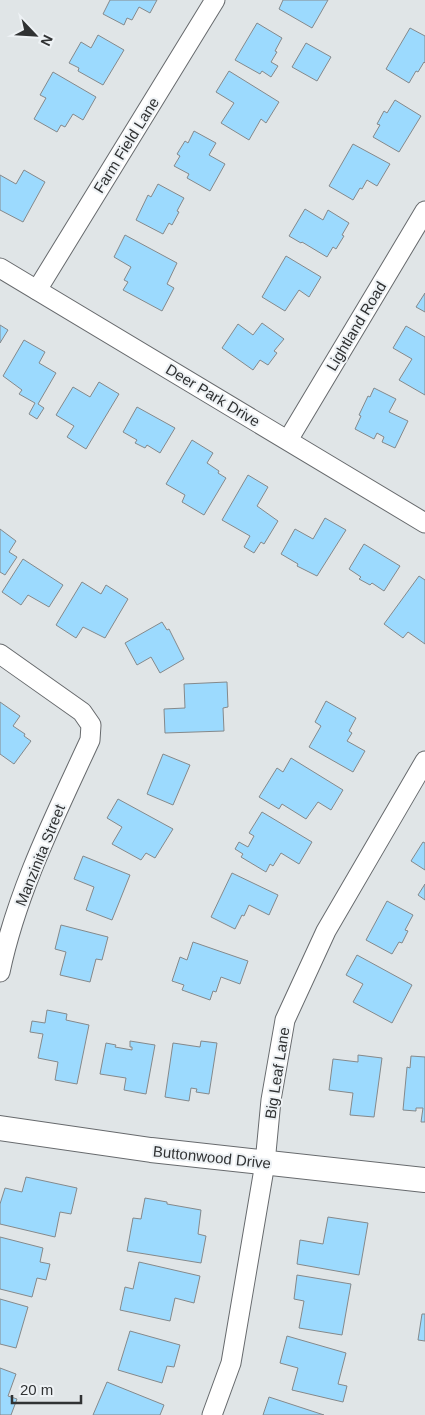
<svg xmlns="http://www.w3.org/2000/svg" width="425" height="1415" font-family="Arial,sans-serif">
<rect width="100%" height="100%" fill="#e0e5e7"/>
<g fill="#9cdafe" stroke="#85898b">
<polygon points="110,0 157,0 150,13 139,7 132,20 127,18 124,25 103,14"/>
<polygon points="283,0 328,0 312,28 279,9"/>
<polygon points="257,23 282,38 275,51 277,52 271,62 278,66 271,77 262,71 260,74 235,60"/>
<polygon points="410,28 425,36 425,63 424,62 418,72 416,71 409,83 386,69"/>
<polygon points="98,35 124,50 103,85 78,71 79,68 69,63 81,42 91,48"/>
<polygon points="306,43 331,57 317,81 292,67"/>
<polygon points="229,71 279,102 266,123 261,119 249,140 221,123 234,103 216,92"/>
<polygon points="53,72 96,97 83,120 73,114 65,127 61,125 57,132 34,119 46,98 40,95"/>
<polygon points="395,100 421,116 399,152 373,137 380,125 377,124 384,111 387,113"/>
<polygon points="194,131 216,143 209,155 225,164 210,191 187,178 189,174 174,166 180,156 177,154 185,141 188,143"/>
<polygon points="353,144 390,164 377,186 367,180 362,189 360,188 353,200 329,186"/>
<polygon points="24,170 45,182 23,222 0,210 0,175 16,184"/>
<polygon points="158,184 184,198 177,211 179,212 172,225 169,223 163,234 136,220 148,195 151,197"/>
<polygon points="305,209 323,220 328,210 349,223 342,235 344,236 336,249 333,247 327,257 302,242 301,243 289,236"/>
<polygon points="125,235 177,263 167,284 174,288 162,311 123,290 128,282 124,280 131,267 114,257"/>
<polygon points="286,256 321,277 309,297 299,290 285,311 262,297"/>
<polygon points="425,293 425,312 416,307"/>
<polygon points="262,323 284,339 274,351 277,353 268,365 260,360 253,370 222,348 238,324 253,335"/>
<polygon points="0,325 8,330 0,343"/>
<polygon points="406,326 425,337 425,395 399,380 412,359 393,348"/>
<polygon points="24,340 45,352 39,363 56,373 38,404 44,408 37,419 29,414 35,403 19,394 22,390 3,376"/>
<polygon points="99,382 119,394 86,449 67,437 74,426 56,415 73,387 90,397"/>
<polygon points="374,388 396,399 389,412 408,421 395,448 382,442 384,437 377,433 374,439 355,429 361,416 359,415 368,396 370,397"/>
<polygon points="137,407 175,428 160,453 147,445 145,448 135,443 137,440 123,432"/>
<polygon points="192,440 213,453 207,463 219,471 218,473 226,478 204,515 182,502 185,495 166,484"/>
<polygon points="248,475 268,487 257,506 278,521 264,544 261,542 254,553 244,547 250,536 222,520"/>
<polygon points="325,518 346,530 317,576 297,566 298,564 281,554 295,529 313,539"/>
<polygon points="0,529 16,541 9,552 17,557 5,575 0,572"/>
<polygon points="364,544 400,566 384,591 372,583 370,585 359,579 361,577 349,569"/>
<polygon points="23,559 63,585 49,607 28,595 21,605 2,592"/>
<polygon points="419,576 425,580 425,644 408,632 403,638 384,624"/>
<polygon points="82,582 101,594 106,585 128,599 105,638 83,627 76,638 56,625"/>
<polygon points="162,622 167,630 169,629 184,659 160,673 151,657 137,665 125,643"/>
<polygon points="227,682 228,707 223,708 224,731 165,733 164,709 185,708 184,684"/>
<polygon points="326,701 356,718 349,731 352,733 347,741 365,751 353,772 309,747 321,726 315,722"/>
<polygon points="0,702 20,716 13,726 25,734 24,736 31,741 14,764 0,754"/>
<polygon points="163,754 190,765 173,805 147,794"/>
<polygon points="291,758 343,790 331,810 318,802 306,819 282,804 279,809 259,797 277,768 283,772"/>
<polygon points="118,799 173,829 155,858 146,853 141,860 112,844 122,827 107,818"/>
<polygon points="262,812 312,842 299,864 281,853 273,866 270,864 266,872 241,857 243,854 235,849 239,842 248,847 254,836 249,833"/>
<polygon points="423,842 425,843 425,870 411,861"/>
<polygon points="83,856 130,875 112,920 86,910 94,887 74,879"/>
<polygon points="232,873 278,895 269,915 249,905 244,916 242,915 235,929 211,917"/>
<polygon points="425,884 425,900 418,895"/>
<polygon points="387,901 413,915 405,930 408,931 402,943 399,942 392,954 366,940"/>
<polygon points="61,925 108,937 102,960 96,959 90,982 60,975 66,952 55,949"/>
<polygon points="193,942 248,961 240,984 221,977 216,992 213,991 210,1000 182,990 184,985 172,981 180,957 187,960"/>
<polygon points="357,955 412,985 392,1023 353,1002 363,984 346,975"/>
<polygon points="47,1010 67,1014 66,1020 89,1025 77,1084 55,1080 58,1062 38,1058 43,1034 30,1032 32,1021 45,1023"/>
<polygon points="130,1041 155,1045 146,1094 124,1090 126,1078 100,1074 106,1043 116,1045 115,1047 132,1050 132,1047 130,1047"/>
<polygon points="201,1041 217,1043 209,1094 196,1092 197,1089 191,1088 189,1101 165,1097 173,1043 200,1047"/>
<polygon points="358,1055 382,1058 374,1117 350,1115 353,1093 329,1090 333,1059 358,1062"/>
<polygon points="411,1056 425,1057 425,1122 421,1122 423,1108 416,1108 416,1111 403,1110 407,1067 410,1068"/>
<polygon points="26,1177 77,1188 71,1214 60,1212 55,1237 0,1224 0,1204 5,1188 22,1192"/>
<polygon points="145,1198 167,1202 167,1204 201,1210 198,1234 206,1236 201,1263 127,1251 133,1218 141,1219"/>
<polygon points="328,1217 368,1223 359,1275 297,1264 300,1240 323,1244"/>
<polygon points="0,1237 43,1248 40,1262 50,1264 46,1280 37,1278 32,1297 0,1289"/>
<polygon points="139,1262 200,1276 194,1303 175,1298 170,1321 120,1310 125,1287 133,1289"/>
<polygon points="297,1275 351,1284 342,1335 299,1328 304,1301 294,1299"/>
<polygon points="0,1299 28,1307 16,1348 0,1344"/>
<polygon points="422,1314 425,1314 425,1341 418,1340"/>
<polygon points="130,1331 180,1345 174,1367 167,1366 162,1383 118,1370"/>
<polygon points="287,1336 346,1353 338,1384 347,1386 343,1402 292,1390 298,1368 280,1363"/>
<polygon points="0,1368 16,1374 8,1396 17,1399 11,1415 0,1415"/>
<polygon points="107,1382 164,1405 160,1415 93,1415"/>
<polygon points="269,1397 324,1415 263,1415"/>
</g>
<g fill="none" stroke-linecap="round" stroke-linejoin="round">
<g stroke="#676a6d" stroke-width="21">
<g id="minor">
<polyline points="0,268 425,523"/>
<polyline points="37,290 215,0"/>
<polyline points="288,440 425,211"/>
<path d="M0 654 82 712 91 725 90 740C55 816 17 891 0 972"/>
<polyline points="212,1415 231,1363 265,1163 271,1100 285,1020 326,931 425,761"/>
</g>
</g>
<g stroke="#676a6d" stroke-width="26">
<polyline id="tertiary" points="0,1128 151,1150 425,1180"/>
</g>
<use href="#minor" stroke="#fff" stroke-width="19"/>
<use href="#tertiary" stroke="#fff" stroke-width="24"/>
</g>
<g text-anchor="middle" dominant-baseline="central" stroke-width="4" stroke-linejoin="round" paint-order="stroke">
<g font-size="15" fill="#303233" stroke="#eef2f5">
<text transform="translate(126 145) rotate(-58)">Farm Field Lane</text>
<text transform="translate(356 326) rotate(-59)">Lightland Road</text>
<text transform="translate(213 395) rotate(31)">Deer Park Drive</text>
<text transform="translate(40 855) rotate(-68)">Manzinita Street</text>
<text transform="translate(277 1073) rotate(-81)">Big Leaf Lane</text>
<text transform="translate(212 1157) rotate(6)">Buttonwood Drive</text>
</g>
</g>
<g transform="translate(35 35) rotate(115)" stroke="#eef2f5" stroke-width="4" paint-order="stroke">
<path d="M0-4L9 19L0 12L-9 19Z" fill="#303233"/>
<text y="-8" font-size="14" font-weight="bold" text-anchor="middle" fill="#303233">N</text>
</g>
<path d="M12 1395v8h69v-8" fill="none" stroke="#303233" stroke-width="2.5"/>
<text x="20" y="1395" font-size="15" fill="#303233" stroke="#eef2f5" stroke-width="4" paint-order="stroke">20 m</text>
</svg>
